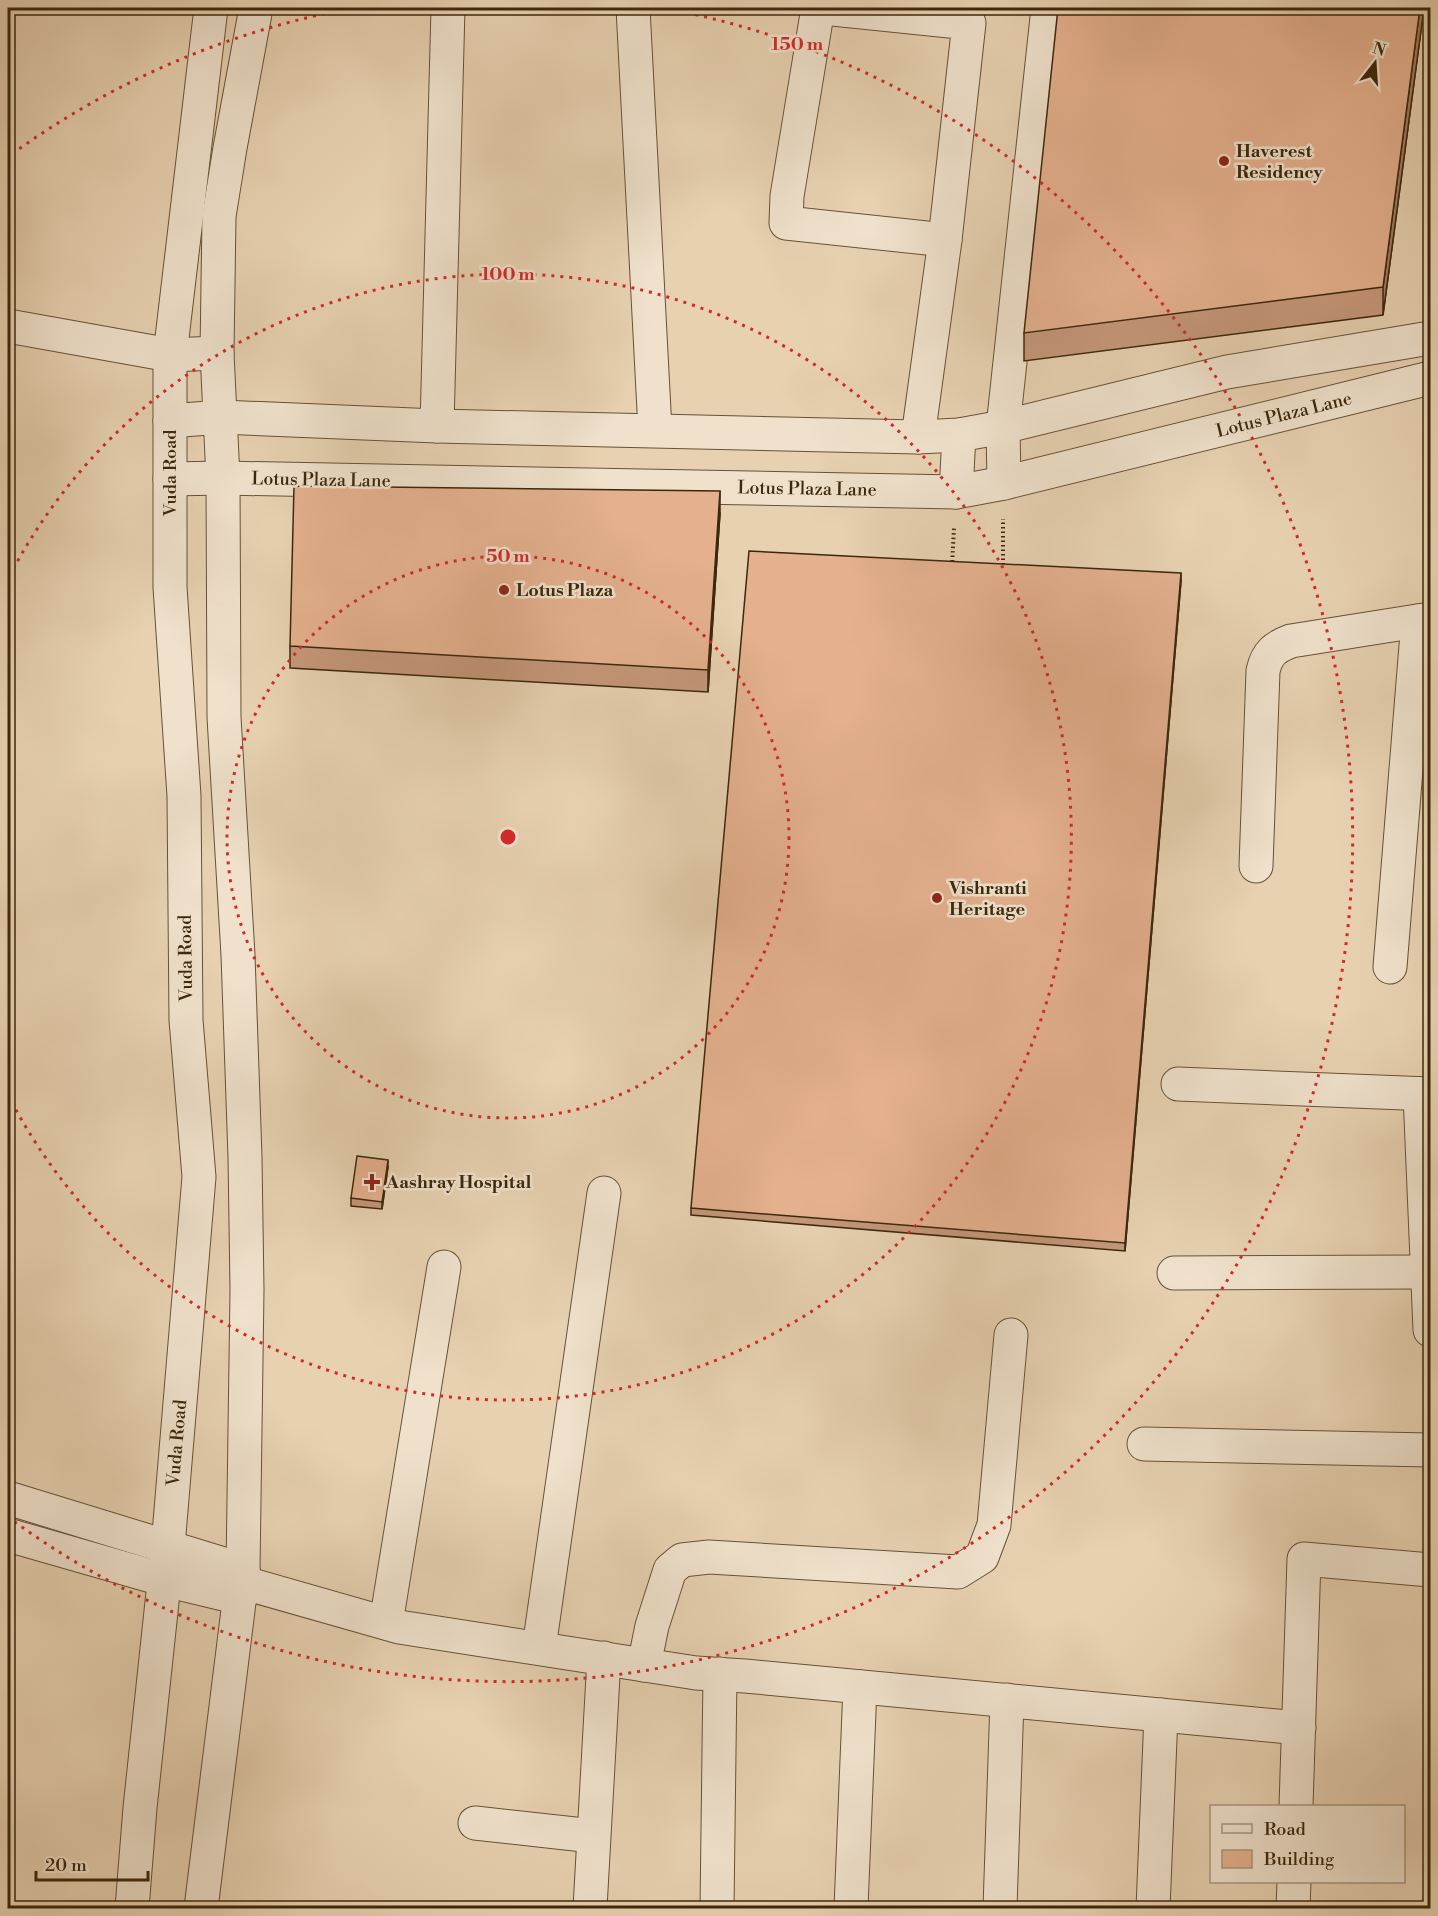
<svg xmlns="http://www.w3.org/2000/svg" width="1438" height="1916" font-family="'Libre Bodoni',serif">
<rect width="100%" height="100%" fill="#e7d1b1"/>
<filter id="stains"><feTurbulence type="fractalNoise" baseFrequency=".00333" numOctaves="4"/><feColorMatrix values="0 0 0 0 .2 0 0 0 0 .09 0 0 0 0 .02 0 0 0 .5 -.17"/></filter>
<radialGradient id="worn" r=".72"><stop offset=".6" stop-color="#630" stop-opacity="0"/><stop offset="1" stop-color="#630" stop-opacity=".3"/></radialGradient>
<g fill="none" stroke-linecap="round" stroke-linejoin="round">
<g stroke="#675235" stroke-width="35">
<g id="minor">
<polyline points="633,8 655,430"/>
<polyline points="818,8 787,196 786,223 945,240"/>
<polyline points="823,8 969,23 945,240 918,437"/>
<polyline points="8,326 170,355 217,353"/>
<polyline points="170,421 221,417 437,426 918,437 959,435 1003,427 1227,372 1430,338"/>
<polyline points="437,426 448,8"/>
<polyline points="170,479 223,478 956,492 1004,483 1430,378"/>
<polyline points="1004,483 1003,427 1048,8"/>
<polyline points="956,492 959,435"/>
<path d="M1256 866 1263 671C1267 653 1275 647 1291 641L1430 619"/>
<polyline points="1390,967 1418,621"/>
<polyline points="1178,1084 1430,1094"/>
<polyline points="1420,1094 1430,1330"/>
<polyline points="1174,1273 1428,1272"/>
<polyline points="1144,1444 1430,1450"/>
<polyline points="8,1498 243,1570"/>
<polyline points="8,1535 165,1580 240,1598"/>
<polyline points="241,1582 399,1627 696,1673 745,1676 1299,1728"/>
<polyline points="386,1623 444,1267"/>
<polyline points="539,1648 604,1193"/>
<polyline points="644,1665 652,1626 670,1570 682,1560 709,1557 958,1572 982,1557 994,1525 1011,1335"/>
<polyline points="1296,1806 1304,1559 1430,1570"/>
<polyline points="475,1823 593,1836"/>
<polyline points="132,1908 140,1808 168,1546 199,1177 186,1020 184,796 170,587 170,355 211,8"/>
<polyline points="201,1908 243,1570 247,1290 245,1157 238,955 224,717 223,478 217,353 219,216 230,148 256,8"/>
<polyline points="590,1908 604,1658"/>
<polyline points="717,1908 720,1674"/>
<polyline points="851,1908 860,1687"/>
<polyline points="1000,1908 1007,1700"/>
<polyline points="1153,1908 1161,1715"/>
<polyline points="1293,1908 1294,1882"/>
</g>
</g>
<g stroke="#3c280c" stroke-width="4" stroke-dasharray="1.5 3" stroke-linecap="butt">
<polyline points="952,566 954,528"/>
<polyline points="1003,569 1003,519"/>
</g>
<use href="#minor" stroke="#efe1cc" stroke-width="33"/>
</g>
<g fill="#c4977a" stroke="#3c280c" stroke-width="1.5">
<polygon points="1424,8 1383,315 1024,361 1024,333"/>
<polygon points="720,513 708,692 290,668 290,646"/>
<polygon points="1181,581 1125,1251 691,1215 691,1208"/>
<polygon points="388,1167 382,1209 351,1206 351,1198"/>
</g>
<g fill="#a07b63" stroke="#3c280c" stroke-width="1.5">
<polygon points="1420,8 1424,8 1383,315 1383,287"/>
<polygon points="720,491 720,513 708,692 708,670"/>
<polygon points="1181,573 1181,581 1125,1251 1125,1243"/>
<polygon points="388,1160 388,1167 382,1209 382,1202"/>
</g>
<g fill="#e4b08e" stroke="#3c280c" stroke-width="1.5">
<polygon points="1058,8 1420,8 1383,287 1024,333"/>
<polygon points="294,486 720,491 708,670 290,646"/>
<polygon points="749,551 1181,573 1125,1243 691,1208"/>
<polygon points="357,1156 388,1160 382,1202 351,1198"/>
</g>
<g fill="none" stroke="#d62828" stroke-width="3" stroke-dasharray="3 6">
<circle cx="508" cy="837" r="281"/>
<path d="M9 577A563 563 0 1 1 9 1097"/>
<path d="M12 154A844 844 0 0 1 347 9M669 9A844 844 0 1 1 12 1520"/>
</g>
<g fill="#8f2418" stroke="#efe1cc" stroke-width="2">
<circle cx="1224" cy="161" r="6"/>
<circle cx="504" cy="590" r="6"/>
<circle cx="937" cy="898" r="6"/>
<path d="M369 1173h6v6h6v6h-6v6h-6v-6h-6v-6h6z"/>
</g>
<g text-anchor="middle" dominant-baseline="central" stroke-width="5" stroke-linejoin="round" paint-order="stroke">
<g font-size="18" font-weight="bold" fill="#3c280c" stroke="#efe1cc" text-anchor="start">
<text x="1236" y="151">Haverest<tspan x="1236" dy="21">Residency</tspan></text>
<text x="516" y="590">Lotus Plaza</text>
<text x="949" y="888">Vishranti<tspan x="949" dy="21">Heritage</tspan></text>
<text x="386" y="1182">Aashray Hospital</text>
</g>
<g font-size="18" fill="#3c280c" stroke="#efe1cc">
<text transform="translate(1284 415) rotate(-14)">Lotus Plaza Lane</text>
<text transform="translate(170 473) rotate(-90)">Vuda Road</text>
<text transform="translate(321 480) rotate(1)">Lotus Plaza Lane</text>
<text transform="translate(807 489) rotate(1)">Lotus Plaza Lane</text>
<text transform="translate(186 958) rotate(-91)">Vuda Road</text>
<text transform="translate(177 1443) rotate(-85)">Vuda Road</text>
</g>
</g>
<circle cx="508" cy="837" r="9" fill="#d62828" stroke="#efe1cc" stroke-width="3"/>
<g font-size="18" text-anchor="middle" font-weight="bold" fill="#d62828" stroke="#efe1cc" stroke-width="5" stroke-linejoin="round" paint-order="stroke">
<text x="797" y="50">150 m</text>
<text x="508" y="280">100 m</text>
<text x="508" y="562">50 m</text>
</g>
<rect width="1438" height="1916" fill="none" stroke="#e7d1b1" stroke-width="30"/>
<rect x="9" y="9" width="1420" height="1898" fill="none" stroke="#3c280c" stroke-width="3"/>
<rect x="15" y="15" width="1408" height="1886" fill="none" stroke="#3c280c" stroke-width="1.5"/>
<rect x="1210" y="1805" width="195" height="78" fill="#efe1cc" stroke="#a7977f" stroke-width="1.5"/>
<rect x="1222" y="1824" width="30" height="9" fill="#efe1cc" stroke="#a7977f" stroke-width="1.5"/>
<text x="1264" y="1835" font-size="18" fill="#3c280c">Road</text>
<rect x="1222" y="1850" width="30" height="18" fill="#e4b08e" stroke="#a7977f" stroke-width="1.5"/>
<text x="1264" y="1865" font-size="18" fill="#3c280c">Building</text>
<g transform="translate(1375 63) rotate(17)" stroke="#efe1cc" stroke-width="4.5" paint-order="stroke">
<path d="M0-4.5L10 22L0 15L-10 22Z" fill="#3c280c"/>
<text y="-9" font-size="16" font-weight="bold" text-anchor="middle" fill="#3c280c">N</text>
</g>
<path d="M36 1871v9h112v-9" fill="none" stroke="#3c280c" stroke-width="3"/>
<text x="45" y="1871" font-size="18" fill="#3c280c" stroke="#efe1cc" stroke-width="4.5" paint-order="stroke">20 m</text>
<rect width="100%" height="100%" filter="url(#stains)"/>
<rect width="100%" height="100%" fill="url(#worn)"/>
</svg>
